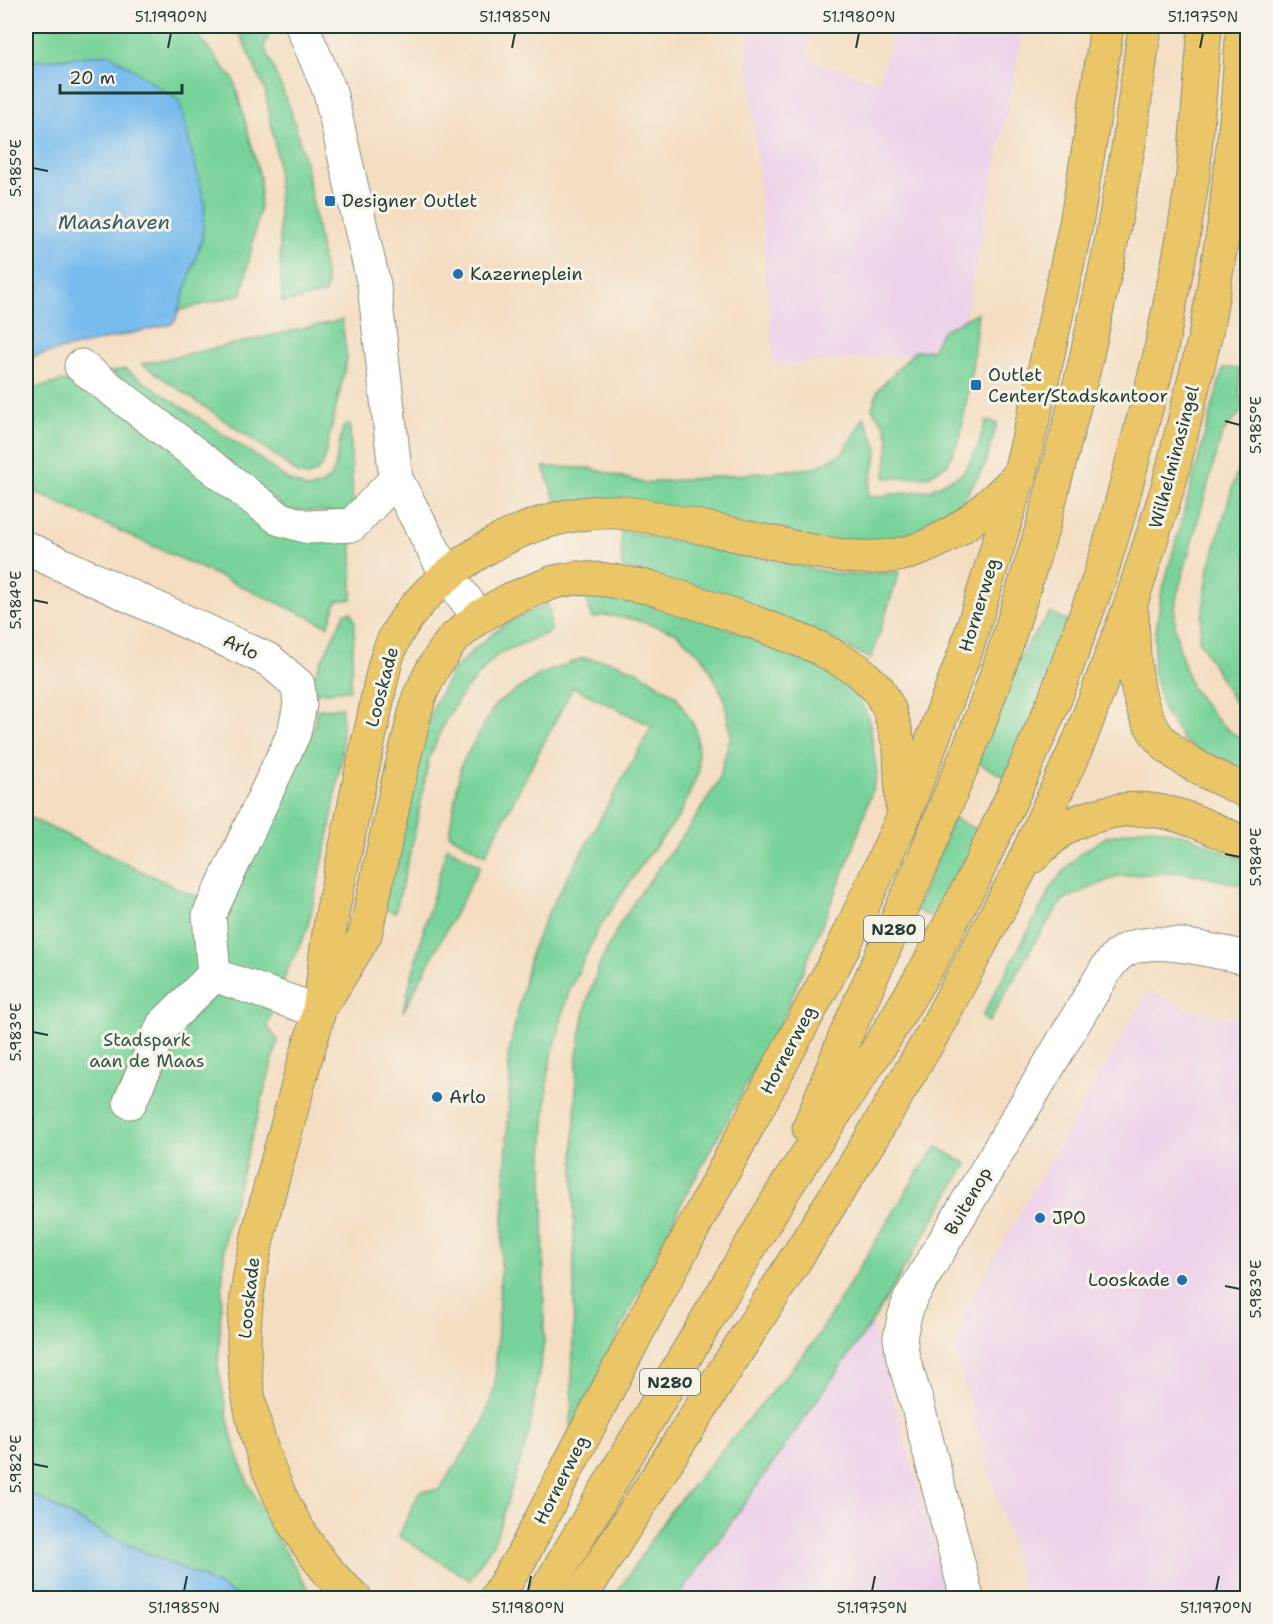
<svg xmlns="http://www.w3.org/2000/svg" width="1273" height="1624" font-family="'Shantell Sans',sans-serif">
<rect width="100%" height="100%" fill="#f7f3e8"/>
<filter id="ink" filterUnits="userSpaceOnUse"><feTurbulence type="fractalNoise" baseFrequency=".0167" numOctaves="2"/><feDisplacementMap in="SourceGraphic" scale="12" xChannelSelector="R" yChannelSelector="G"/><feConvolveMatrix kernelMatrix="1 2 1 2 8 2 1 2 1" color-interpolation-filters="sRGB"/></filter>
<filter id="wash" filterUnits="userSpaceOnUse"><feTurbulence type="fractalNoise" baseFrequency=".008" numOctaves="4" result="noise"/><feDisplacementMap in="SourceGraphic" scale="24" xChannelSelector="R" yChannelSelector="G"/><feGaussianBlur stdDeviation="1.35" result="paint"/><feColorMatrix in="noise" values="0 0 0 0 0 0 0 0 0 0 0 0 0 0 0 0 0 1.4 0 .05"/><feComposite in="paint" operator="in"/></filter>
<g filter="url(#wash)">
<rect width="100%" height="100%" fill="#f4ddc1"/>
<g fill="#edd0e9">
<polygon points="746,26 808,26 809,59 878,83 896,26 1024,26 958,351 774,365"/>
<polygon points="1148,991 1191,1010 1238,1020 1247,1020 1247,1598 1026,1598 955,1350 966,1306"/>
<polygon points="872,1322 949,1598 678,1598"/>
</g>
<g fill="#78d39a" stroke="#4c8867" stroke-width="1.5">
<polygon points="26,26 186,26 195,32 234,80 260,177 260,207 242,294 178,311 202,239 110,54 26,62"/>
<polygon points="231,26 273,26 264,46 291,111 306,166 327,285 325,293 282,303 277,156 265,90 240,34"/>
<polygon points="978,312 971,376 960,437 947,465 926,477 885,478 889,439 885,425 872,409 878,390 915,351 932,350 942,331"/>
<polygon points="342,320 347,359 323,464 317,472 308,476 298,474 271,452 142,364"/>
<polygon points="1223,368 1240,369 1239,392 1244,408 1222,434 1177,595 1175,609 1175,627 1179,648 1191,687 1218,721 1247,745 1247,779 1184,741 1164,711 1153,671 1155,639 1161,596"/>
<polygon points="125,369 253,454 288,480 309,489 321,485 330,478 334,471 343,427 345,425 350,424 353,513 287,510 110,372"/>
<polygon points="64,381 89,384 275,527 352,536 352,599 337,601 328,626 26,488 26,390"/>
<polygon points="864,417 878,449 867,497 930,490 963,473 977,449 986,421 997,423 985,465 961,503 940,521 912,539 830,545 558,507 543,467 590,468 643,483 815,468 843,453"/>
<polygon points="1247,450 1247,712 1233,700 1199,640 1209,567 1236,475"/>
<polygon points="621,530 844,575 899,572 871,659 826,637 622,567"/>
<polygon points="627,595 668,605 841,672 855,692 869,719 877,775 852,852 785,1014 681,1204 571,1433 574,1296 574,1146 577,1055 587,1001 600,963 620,924 640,893 691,825 718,782 731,735 724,697 703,657 675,632 633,619 603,615 593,618 585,596"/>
<polygon points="548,604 551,631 498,654 464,691 446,719 429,758 414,837 395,913 383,907 423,734 435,703 453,670 477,647 506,623"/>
<polygon points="351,612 355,622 350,690 312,693 311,682 345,613"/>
<polygon points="1050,613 1068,621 1007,778 978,763 1008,681 1029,642"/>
<polygon points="583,658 610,661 639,672 676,696 696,729 699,770 680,815 644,861 597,931 568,994 548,1071 543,1160 544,1342 529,1433 495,1540 470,1580 399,1536 420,1491 439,1490 482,1426 495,1385 510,1082 508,1056 531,952 549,911 652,726 573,687 485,855 449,834 461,765 496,704 541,674"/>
<polygon points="342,707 342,754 329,834 307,930 288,968 267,1026 278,1041 225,1235 218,1366 231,1434 247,1481 276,1536 314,1598 241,1598 202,1577 102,1533 26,1491 26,816 192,895 232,901 315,725 316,710"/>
<polygon points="953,818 982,832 938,920 916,910"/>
<polygon points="1148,827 1190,836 1247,863 1247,886 1184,872 1118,876 1063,900 1037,938 989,1022 982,1017 1054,883 1078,855 1106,837"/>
<polygon points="447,847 480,866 403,1012 423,932"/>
<polygon points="937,1147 967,1164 872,1322 678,1598 614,1598 669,1513 814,1342 920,1169"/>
</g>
<g fill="#78bbee" stroke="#4c7c91" stroke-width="1.5">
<polygon points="110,54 179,101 205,204 202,239 175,321 171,324 26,358 26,62"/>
<polygon points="26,1491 102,1533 202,1577 241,1598 26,1598"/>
</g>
</g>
<g filter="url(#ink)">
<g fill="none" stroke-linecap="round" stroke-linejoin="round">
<g stroke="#8a8d7a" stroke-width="35">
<g id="minor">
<polyline points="302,26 330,92 374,285 396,479 447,575 479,617"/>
<polyline points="81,366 280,519 308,527 352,525 396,479"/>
<polyline points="26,548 269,660 298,685 300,705 294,733 209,915 214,975 318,1011"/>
<polyline points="130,1102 163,1025 214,975"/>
<path d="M967 1598 917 1403 903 1358 900 1338 904 1318 910 1299 1105 971C1111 962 1118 953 1128 949 1158 935 1215 952 1248 958"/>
</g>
</g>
<g stroke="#8a8d7a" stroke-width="35">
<g id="major">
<path d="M1132 614C1134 657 1132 714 1167 746 1189 766 1221 779 1248 792"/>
<path d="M1032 857C1043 846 1054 835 1067 827 1078 820 1090 817 1102 814 1158 799 1198 822 1248 845"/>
<polyline points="326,999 365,935 398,783 419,697 433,668 452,640 479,617 511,599 554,582 577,578 607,580 652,588 751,621 817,647 858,670 878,689 889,709 895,729 900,750 902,804"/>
<polyline points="809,1128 845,1037 924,859 977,729 999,668 1043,526 1084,368 1109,254 1129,143 1145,26"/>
<path d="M355 1598C346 1590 336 1581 328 1571 284 1520 254 1446 246 1379 238 1310 255 1243 273 1177 283 1142 292 1107 302 1071 307 1051 315 1030 319 1010 324 982 325 954 330 927 334 901 340 876 345 851 354 809 362 767 372 726 379 695 383 655 400 628 443 560 538 508 618 512 667 518 716 531 765 541 814 551 874 568 922 548 963 532 988 506 1019 476"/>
<polyline points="496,1598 522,1556 638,1331 842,950 903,818 966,650 1019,476 1039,395 1076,224 1091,135 1107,26"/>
<polyline points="542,1598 785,1188 880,1046 930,962 975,876 1016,788 1055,699 1100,576 1117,520 1159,359 1183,238 1193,176 1205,26"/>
<polyline points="580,1598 811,1235 872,1137 931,1037 1022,866 1081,737 1131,603 1169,484 1206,333 1224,227 1236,121 1243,26"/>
</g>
</g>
<use href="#minor" stroke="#fff" stroke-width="33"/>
<use href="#major" stroke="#ebc669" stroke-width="33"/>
</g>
</g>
<path fill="none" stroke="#1f3d34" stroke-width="2" d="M168 48 171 33M512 48 515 33M856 48 859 33M1200 48 1203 33M33 168 48 171M1225 421 1240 425M33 600 48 603M1225 854 1240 857M33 1032 48 1035M1225 1286 1240 1289M33 1464 48 1467M184 1591 187 1576M528 1591 531 1576M872 1591 875 1576M1216 1591 1219 1576"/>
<g fill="#1f6fb2" stroke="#f7f3e8" stroke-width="2">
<rect x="324" y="195" width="12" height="12" rx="3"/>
<circle cx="458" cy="274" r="6"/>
<rect x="970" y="379" width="12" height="12" rx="3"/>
<circle cx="437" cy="1097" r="6"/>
<circle cx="1040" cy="1218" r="6"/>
<circle cx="1182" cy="1280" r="6"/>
</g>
<g text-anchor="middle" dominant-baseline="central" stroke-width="6" stroke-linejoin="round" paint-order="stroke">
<g fill="#f7f3e8" stroke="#60746a" stroke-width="1.5">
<rect x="864" y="916" width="60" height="26" rx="4.5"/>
<rect x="640" y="1369" width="60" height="26" rx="4.5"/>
</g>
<g font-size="16" font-weight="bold" fill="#1f3d34">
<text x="894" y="929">N280</text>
<text x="670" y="1382">N280</text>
</g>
<g font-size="18" fill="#1f3d34" stroke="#f7f3e8" text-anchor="start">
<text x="342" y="201">Designer Outlet</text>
<text x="470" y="274">Kazerneplein</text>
<text x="988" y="375">Outlet<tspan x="988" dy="21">Center/Stadskantoor</tspan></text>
<text x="449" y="1097">Arlo</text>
<text x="1052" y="1218">JPO</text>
<text x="1170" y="1280" text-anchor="end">Looskade</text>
</g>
<g font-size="18" fill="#1f3d34" stroke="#f7f3e8">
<text transform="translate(1174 457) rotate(-75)">Wilhelminasingel</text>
<text transform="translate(979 605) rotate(-73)">Hornerweg</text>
<text transform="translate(241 647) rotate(25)">Arlo</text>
<text transform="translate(382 687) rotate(-75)">Looskade</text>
<text transform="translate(788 1050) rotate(-62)">Hornerweg</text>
<text transform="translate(968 1201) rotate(-60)">Buitenop</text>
<text transform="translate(249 1298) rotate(-84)">Looskade</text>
<text transform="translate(561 1480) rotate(-63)">Hornerweg</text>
</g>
<g font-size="18" fill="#315b48" stroke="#f7f3e8">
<text x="147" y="1040">Stadspark<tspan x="147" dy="21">aan de Maas</tspan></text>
</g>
<g font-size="20" font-style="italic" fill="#355c62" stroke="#f7f3e8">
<text x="114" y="222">Maashaven</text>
</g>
</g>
<rect width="1273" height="1624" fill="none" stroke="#f7f3e8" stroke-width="66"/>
<path d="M60 84v9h122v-9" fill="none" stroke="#1f3d34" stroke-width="3"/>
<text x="69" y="84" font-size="18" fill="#1f3d34" stroke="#f7f3e8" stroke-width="4.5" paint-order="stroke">20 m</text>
<rect x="33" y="33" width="1207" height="1558" fill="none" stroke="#1f3d34" stroke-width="2"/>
<g font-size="15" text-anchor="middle" fill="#1f3d34">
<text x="171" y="22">51.1990°N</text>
<text x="515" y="22">51.1985°N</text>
<text x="859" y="22">51.1980°N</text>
<text x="1203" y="22">51.1975°N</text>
<text transform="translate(16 168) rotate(-90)" y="5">5.985°E</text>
<text transform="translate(1256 425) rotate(-90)" y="5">5.985°E</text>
<text transform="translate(16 600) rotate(-90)" y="5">5.984°E</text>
<text transform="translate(1256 857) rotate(-90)" y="5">5.984°E</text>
<text transform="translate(16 1032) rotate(-90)" y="5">5.983°E</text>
<text transform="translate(1256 1289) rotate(-90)" y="5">5.983°E</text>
<text transform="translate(16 1464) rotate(-90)" y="5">5.982°E</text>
<text x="184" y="1613">51.1985°N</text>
<text x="528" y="1613">51.1980°N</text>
<text x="872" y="1613">51.1975°N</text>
<text x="1216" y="1613">51.1970°N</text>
</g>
</svg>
